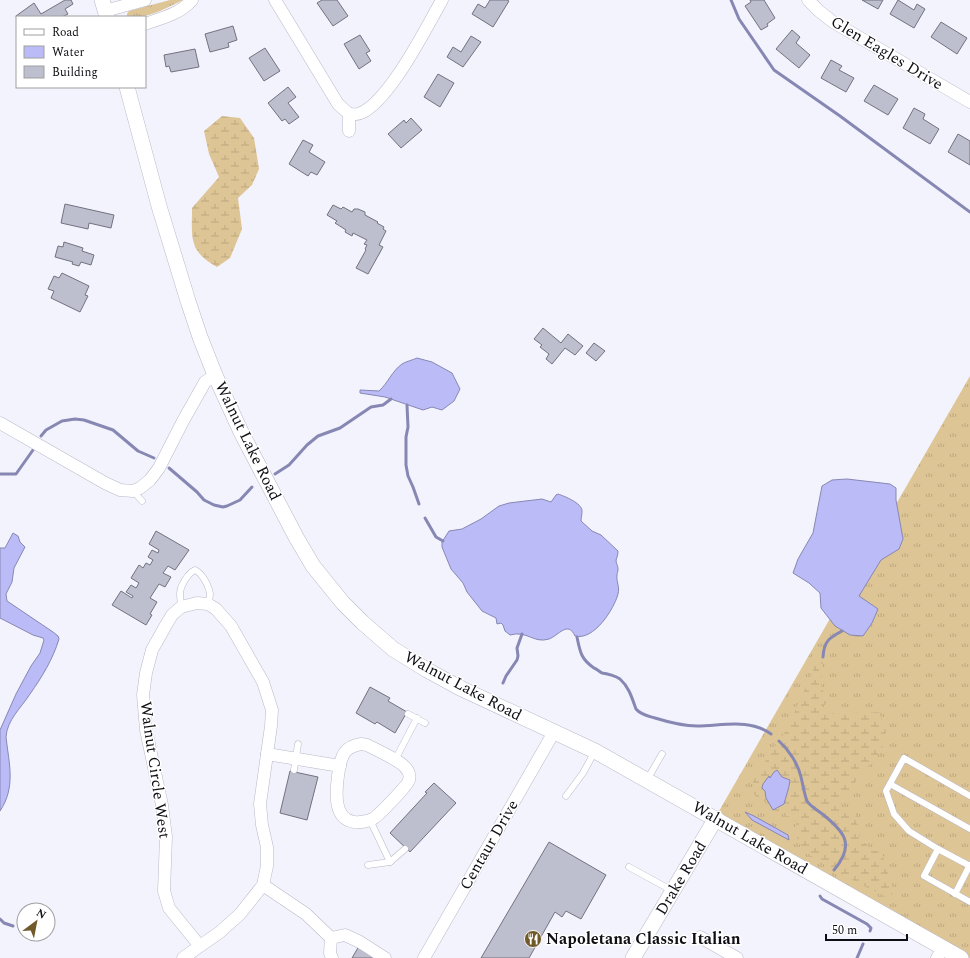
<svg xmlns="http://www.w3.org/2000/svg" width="970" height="958" font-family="Spectral,serif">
<defs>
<pattern id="grass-tufts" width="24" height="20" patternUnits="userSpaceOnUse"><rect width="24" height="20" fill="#dec595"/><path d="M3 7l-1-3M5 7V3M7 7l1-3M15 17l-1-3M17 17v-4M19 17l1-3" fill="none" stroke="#bda880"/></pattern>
<pattern id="wetland-marsh" width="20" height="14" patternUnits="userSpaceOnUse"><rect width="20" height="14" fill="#dec595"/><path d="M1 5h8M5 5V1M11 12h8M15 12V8" fill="none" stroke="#bda880"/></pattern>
</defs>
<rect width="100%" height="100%" fill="#f3f3fd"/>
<g fill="url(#grass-tufts)">
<path d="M170 0H183C166 8 147 20 127 16V14L129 11Z"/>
<polygon points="970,376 970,958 963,958 715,818"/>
</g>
<g fill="url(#wetland-marsh)">
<path d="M222 116 240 118 254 138 259 169 252 185 238 198 242 229 230 258 217 267C188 251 192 237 192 208L219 177 209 154 204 131Z"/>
<path d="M823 657 821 688 830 700 822 707 824 714 879 712 886 731 882 749 844 796 839 809 855 814 856 823 862 827 858 841 866 844 870 850 882 852 893 890 891 899C873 890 805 859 799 843 796 837 796 828 796 821L784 814 773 810 772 806 757 798 753 793V781L773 749 790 725 797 706 812 674 816 658Z"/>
</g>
<g fill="#bbbbf7" stroke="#8787b3">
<path d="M417 358 432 362 452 373 460 389 454 401 442 410 432 407 423 410 385 397 360 393V390L379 391C388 383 392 371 402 364 407 361 413 360 417 358Z"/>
<polygon points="847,479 890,484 896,488 896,500 903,539 899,549 881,560 859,596 878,609 872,623 863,636 850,635 835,626 821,608 820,593 809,583 793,573 798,559 813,533 822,486 832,480"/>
<path d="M558 494C564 496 582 503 582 511 582 515 581 518 581 521L592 531 601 535 618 551C618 555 617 557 616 560 616 563 618 566 618 569 618 572 617 573 617 575 616 581 620 587 618 594 614 609 594 641 575 636 568 620 558 636 549 639 534 644 527 630 510 635L505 631 503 625 501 623 497 624 496 618 482 611 467 592 463 583 451 569 442 547V542L449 531 462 529 481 519 499 506 509 503 542 499 551 502 556 495Z"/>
<path d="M13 533 18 536 20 542 25 547 14 568 12 582 6 594 7 601 53 632 58 636 59 639C53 659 42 677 30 694 21 708 7 720 6 737 9 764 16 787 0 811V730L16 694 31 666 40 653 44 640 43 638 33 635 0 618V548H5Z"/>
<path d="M777 770 782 777 790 780C789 789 786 796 784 804L773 810 766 798 765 791 762 788 763 784 769 776 770 778 774 772Z"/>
<polygon points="745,812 754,816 788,835 789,840 752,820"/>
</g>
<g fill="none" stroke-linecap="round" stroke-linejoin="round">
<g stroke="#8787b3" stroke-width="3">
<polyline points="731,0 739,19 774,70 840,116 970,212"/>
<polyline points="407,405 408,427 406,437 406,465 408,476 413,487 419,504"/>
<polyline points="41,436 46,430 62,421 75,419 84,420 113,430 138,451 154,458"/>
<polyline points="169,468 197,492 204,500 214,505 223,507 227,506 240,500 252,487"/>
<polyline points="0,474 16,474 33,450"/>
<polyline points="275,474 289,465 307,445 318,436 340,428 371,407 383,405 391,399"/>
<polyline points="425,518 436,537 443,541"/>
<path d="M577 637C580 652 581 659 594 668 597 669 600 672 602 673 609 674 614 675 620 679 629 687 632 698 636 709 641 715 648 716 655 718 668 722 683 726 697 726 722 726 749 718 771 734"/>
<path d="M823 657C824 641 829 638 842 631"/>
<polyline points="503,683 506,676 517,660 518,656 517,648 522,634"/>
<path d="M779 741C789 750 798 764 801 777 803 785 804 793 807 801 810 806 816 809 821 813 844 831 856 844 834 870"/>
<polyline points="820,896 822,899 867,924 871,928 870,931"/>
<polyline points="0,919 4,923 13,926"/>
<polyline points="857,958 863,944"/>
</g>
</g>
<g fill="#bdbece" stroke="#727281">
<polygon points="65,0 71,0 73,4 65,9 68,14 62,17 17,17 17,18 16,16 34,3 41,14"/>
<polygon points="322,0 337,0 348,16 333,26 317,3"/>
<polygon points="490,0 507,0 509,1 493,27 472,14 478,4 485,8"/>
<polygon points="750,0 764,0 775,18 767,24 768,26 761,30 745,6 751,2"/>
<polygon points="862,0 883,0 878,9"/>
<polygon points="898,0 914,10 917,4 925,9 914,28 890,14"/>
<polygon points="941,22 967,38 957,54 931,37"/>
<polygon points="233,26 237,40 228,43 229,47 210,52 205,34"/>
<polygon points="792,30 800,37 796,43 810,55 799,68 776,49"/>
<polygon points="360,35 370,51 366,53 371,61 359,69 344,44"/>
<polygon points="471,36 481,42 463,67 447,57 453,47 461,52"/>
<polygon points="265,48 280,71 264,81 249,58"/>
<polygon points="195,49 199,67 171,72 169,66 166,67 164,55"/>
<polygon points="831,60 842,66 839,70 854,78 846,92 821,78"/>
<polygon points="438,74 454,83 440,107 424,97"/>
<polygon points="874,85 898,99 888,115 864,101"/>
<polygon points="288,87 296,97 288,103 299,117 289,124 285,119 282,121 268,103"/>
<polygon points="914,108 925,114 923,119 939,129 930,144 903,128"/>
<polygon points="411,118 422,130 401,148 388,134 404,120 406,123"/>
<polygon points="958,134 970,141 970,165 948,152"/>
<polygon points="303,140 313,145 309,152 325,162 317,175 311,172 308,176 289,164"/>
<polygon points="65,204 114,215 111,228 89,223 88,229 61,223"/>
<polygon points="333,205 341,209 343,207 352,212 354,209 358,209 365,212 365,215 378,222 377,223 384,227 383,229 386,231 379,245 383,247 368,274 356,268 366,250 365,249 367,245 364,244 367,240 353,233 352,236 345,232 346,230 335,223 337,221 327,215"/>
<polygon points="64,242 83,248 82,251 94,255 91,265 81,262 79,266 72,264 73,262 55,257 58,246 63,247"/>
<polygon points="62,273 89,286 85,295 88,296 80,312 51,298 54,291 48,289 54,276 59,278"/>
<polygon points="543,328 561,343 568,334 583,346 575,355 565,348 552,364 546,359 549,354 540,347 542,345 534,339"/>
<polygon points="594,343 605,351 596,361 586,353"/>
<polygon points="156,531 189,550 175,570 168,566 163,573 171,577 165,587 159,584 150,598 157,602 150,614 152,615 146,625 112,605 121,591 132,598 133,596 126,592 131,585 136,588 139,583 131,578 139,565 143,568 146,563 150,565 153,560 148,557 152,550 158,553 159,550 149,544"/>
<polygon points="370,687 390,698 388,701 407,712 395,733 377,722 375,724 356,713"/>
<polygon points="290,771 318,777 307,820 280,813"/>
<polygon points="434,783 456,803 410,852 390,833 427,793 425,792"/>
<polygon points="549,842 606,875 581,919 566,911 562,917 555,912 529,958 481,958"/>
<polygon points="359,946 375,958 352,958"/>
</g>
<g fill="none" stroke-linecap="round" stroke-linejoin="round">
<g stroke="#b9b9c9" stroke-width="7">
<g id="service">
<polyline points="133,491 142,501"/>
<path d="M181 607C181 603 180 598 180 594 180 586 188 573 195 570 202 573 209 586 210 594 210 597 209 601 208 604"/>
<polyline points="408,714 425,723"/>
<polyline points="395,760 417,718"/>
<polyline points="294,770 298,744"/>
<polyline points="647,780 662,754"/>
<polyline points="890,784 970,829"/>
<polyline points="566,796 583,773 595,751"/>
<polyline points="370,820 390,862"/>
<polyline points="938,849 909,831 894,814 886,791 904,758 970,796"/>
<polyline points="368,865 390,862 405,849"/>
<polyline points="970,866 938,849 924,876 970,902"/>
<polyline points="629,867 673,891"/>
<polyline points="955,894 970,865"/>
</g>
</g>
<g stroke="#b9b9c9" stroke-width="13">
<g id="minor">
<polyline points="275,0 338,104 349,114"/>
<polyline points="808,0 819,11 833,22 970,102"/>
<polyline points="105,11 145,0"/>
<path d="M145 24C162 18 180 14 192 0"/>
<path d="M349 114C353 114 357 115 361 113 390 100 426 28 442 0"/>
<polyline points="349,114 349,131"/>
<polyline points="0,423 105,483 120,490 133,491 140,488 150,480 159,468 183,421 205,382 215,375"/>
<path d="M361 744 367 745C377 750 404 762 408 771 409 773 410 777 409 780 408 785 380 814 374 818 370 821 359 823 354 822 333 819 336 791 338 776 339 768 340 759 345 752 349 747 355 745 361 744Z"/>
<polyline points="267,754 340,766"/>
<polyline points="263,885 306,914 331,938 330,953 332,958"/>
<polyline points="700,937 737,958"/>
<polyline points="331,938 345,935 360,942 385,958"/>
<polyline points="183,958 220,932 240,914 263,885 267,866 267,847 262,825 260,804 271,726 272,710 263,682 231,626 216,609 208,604 197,603 181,607 172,615 166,625 152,650 146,673 143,695 146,730 162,805 166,837 164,891 169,908 199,945"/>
<polyline points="424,958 554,732"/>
<polyline points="937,958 943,948"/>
</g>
</g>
<g stroke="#b9b9c9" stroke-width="16">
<g id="tertiary">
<polyline points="102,0 107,17"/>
<polyline points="127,87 159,206 188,301 200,337 215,375 241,432 296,537 313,566 343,603 362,622 393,649 427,670 460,688 595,751 961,958"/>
<polyline points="633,958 716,818"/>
</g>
</g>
<use href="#service" stroke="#fff" stroke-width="6"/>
<use href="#minor" stroke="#fff" stroke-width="12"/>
<use href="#tertiary" stroke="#fff" stroke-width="15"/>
</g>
<defs>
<g id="restaurant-disc" transform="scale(0.9)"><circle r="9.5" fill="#715a2a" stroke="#fff"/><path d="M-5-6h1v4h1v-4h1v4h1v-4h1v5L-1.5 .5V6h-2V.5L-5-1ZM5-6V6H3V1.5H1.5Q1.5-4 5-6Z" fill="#fff"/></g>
</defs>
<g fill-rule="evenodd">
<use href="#restaurant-disc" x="533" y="939"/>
</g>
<g text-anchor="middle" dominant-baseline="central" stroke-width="3" stroke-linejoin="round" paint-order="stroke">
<g font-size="16" fill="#0e0e14" stroke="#fff">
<text transform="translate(887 53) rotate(31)">Glen Eagles Drive</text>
<text transform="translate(248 441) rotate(64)">Walnut Lake Road</text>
<text transform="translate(463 686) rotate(28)">Walnut Lake Road</text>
<text transform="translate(155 770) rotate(82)">Walnut Circle West</text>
<text transform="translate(750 838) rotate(30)">Walnut Lake Road</text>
<text transform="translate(489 845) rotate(-60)">Centaur Drive</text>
<text transform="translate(681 878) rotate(-59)">Drake Road</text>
</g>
<g font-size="16" font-weight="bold" fill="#0e0e14" stroke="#fff" text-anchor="start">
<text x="546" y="939">Napoletana Classic Italian</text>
</g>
</g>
<rect x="16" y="16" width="130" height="72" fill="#ffffff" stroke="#9f9fa1"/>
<rect x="24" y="29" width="20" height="6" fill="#ffffff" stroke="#9f9fa1"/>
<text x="52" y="36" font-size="12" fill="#0e0e14">Road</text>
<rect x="24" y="46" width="20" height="12" fill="#bbbbf7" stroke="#9f9fa1"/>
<text x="52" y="56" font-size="12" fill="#0e0e14">Water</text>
<rect x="24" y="66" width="20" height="12" fill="#bdbece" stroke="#9f9fa1"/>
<text x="52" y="76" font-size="12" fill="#0e0e14">Building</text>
<g transform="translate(36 922) rotate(32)"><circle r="19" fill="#ffffff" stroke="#9f9fa1"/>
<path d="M0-3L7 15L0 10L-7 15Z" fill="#715a2a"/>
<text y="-6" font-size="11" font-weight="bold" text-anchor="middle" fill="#0e0e14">N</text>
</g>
<path d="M826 934v6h81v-6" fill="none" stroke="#0e0e14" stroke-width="2"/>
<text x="832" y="934" font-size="12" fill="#0e0e14" stroke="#ffffff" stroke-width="3" paint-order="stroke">50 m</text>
</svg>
